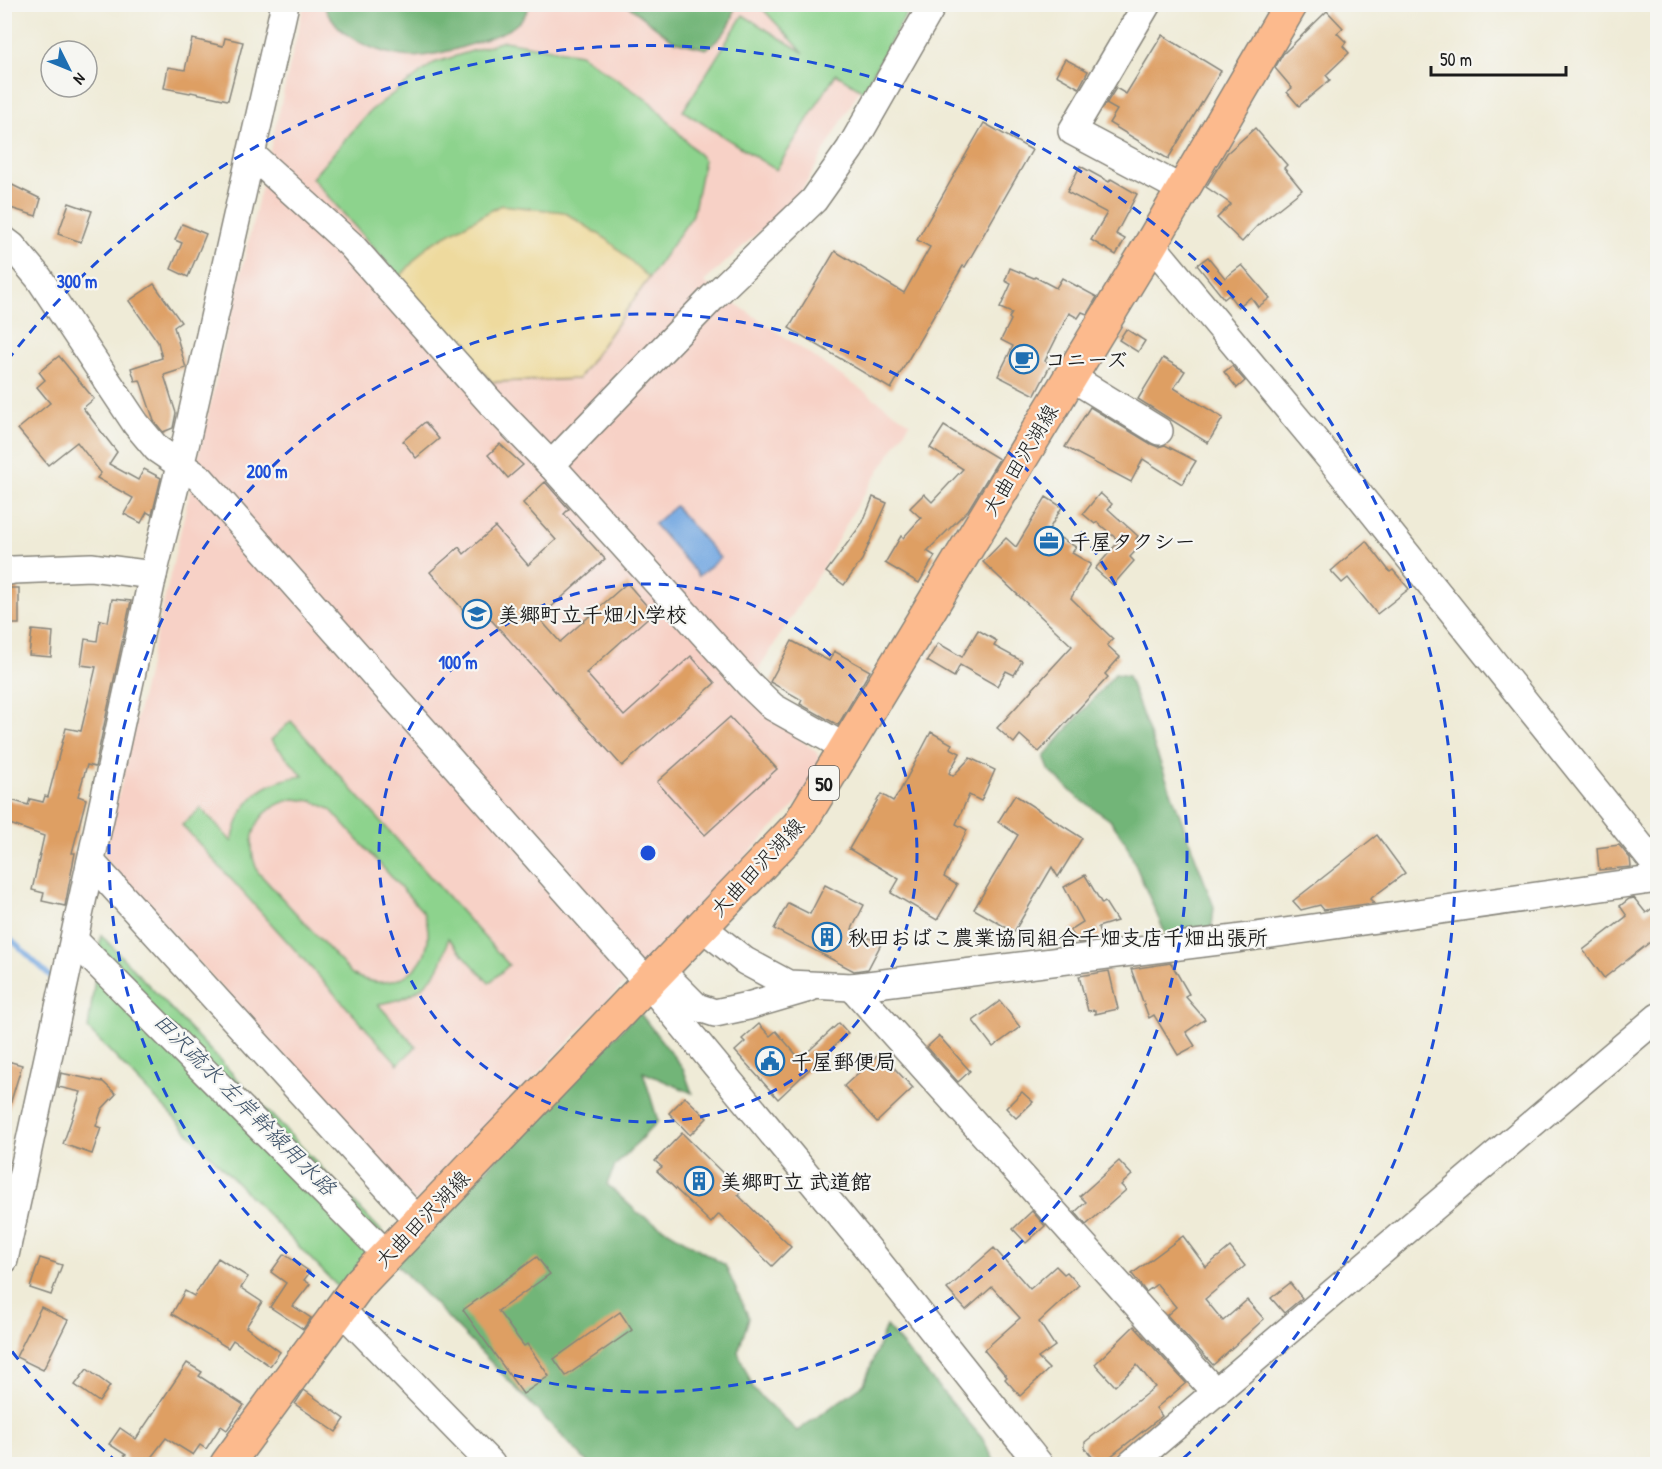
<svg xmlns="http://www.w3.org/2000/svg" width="1662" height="1469" font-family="'Patrick Hand','Klee One',sans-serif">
<rect width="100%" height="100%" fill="#f6f6f2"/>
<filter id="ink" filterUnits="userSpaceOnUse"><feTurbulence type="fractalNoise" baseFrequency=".0167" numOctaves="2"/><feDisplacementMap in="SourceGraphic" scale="12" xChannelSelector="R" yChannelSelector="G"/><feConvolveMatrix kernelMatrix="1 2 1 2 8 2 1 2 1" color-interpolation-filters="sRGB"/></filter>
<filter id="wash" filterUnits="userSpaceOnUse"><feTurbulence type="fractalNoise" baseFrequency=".008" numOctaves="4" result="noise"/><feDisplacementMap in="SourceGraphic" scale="24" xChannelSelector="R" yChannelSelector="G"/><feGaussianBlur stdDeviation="1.35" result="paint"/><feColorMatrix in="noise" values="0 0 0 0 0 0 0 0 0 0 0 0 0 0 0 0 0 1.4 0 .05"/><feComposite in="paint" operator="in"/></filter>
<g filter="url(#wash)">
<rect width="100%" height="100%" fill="#efebd7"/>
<polygon fill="#f7d1c6" points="304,5 908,5 800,194 704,282 910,423 855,508 823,567 744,692 817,753 821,765 821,778 415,1202 104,857"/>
<g fill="#8dd38d" stroke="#547854" stroke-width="1.5" fill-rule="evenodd">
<polygon points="759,5 911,5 863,91 836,74 776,170 683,111 743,15 804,53"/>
<polygon points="504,41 580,54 650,102 704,160 693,215 578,379 492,382 312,178 370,111 434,63"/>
<path d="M291 721 509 965 489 983 448 938C443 978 416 999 378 1004L416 1047 398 1064 182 825 201 808 232 842C240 801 261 781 303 776L271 740ZM294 799 313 801 330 809 423 912C444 960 397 1000 352 974L258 872C243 838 257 807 294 799Z"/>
<polygon points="101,935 386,1236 339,1288 88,1029"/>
</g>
<g fill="#72b578" stroke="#47684a" stroke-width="1.5">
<path d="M324 5V4L530 5C522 26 506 32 486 39 466 47 444 53 423 56 395 60 349 44 333 20 329 15 325 11 324 5Z"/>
<path d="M734 5C736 23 720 40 706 49L674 41 627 5Z"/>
<polygon points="1115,674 1128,676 1214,907 1212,926 1200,932 1168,935 1164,931 1125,841 1110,820 1077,797 1049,770 1044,756"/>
<polygon points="639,1012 683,1068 692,1093 643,1072 658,1121 615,1166 607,1184 638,1213 725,1265 749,1318 738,1352 754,1390 797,1431 864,1384 886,1326 982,1438 996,1464 589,1464 395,1263"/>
</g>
<polygon fill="#eeda9e" stroke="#857b5d" stroke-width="1.5" points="501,205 564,212 608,240 649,278 578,379 492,382 399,278 427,246"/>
<polygon fill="#75a8e1" stroke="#48627e" stroke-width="1.5" points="675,506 720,558 699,576 654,524"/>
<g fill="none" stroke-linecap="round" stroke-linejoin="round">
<polyline stroke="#75a8e1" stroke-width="5" points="4,933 50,976"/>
</g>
<g id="blocks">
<g fill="#de9f64">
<polygon points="1327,11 1343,28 1337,33 1346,42 1343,46 1349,53 1326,75 1330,80 1299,106 1287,92 1292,88 1275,68 1283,54"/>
<polygon points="1162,35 1221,71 1168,159 1109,123 1117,110 1106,104 1116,88 1126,94"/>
<polygon points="225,38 243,42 228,100 191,92 190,93 164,88 168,67 185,70 192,39 223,46"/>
<polygon points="1065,59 1088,71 1079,88 1056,75"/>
<polygon points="984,123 1032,150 965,267 963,266 891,389 789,328 835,251 904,293 930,247 917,240"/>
<polygon points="1255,128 1287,165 1284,168 1302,190 1259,224 1242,242 1217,218 1231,204 1206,187 1227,153"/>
<polygon points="1080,166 1109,182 1111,179 1137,194 1116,234 1125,239 1116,255 1091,240 1107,213 1067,192"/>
<polygon points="4,181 41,199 36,216 4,206"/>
<polygon points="69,203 92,211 81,242 58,234"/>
<polygon points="182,224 206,234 188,277 171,269 182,243 175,240"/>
<polygon points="1208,257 1225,278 1242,265 1270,298 1258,307 1251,297 1238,307 1229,295 1224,299 1197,265"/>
<polygon points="1010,268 1034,278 1035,277 1056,288 1062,278 1097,297 1087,314 1082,312 1078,318 1069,313 1045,361 1051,364 1035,395 998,376 1013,346 1001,340 1011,320 1009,318 1012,313 1000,308 1011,284 1005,281"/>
<polygon points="154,284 181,322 174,327 186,368 164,375 176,413 173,428 163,432 154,421 140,380 135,381 131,368 162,358 158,342 129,301"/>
<polygon points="1126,329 1145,341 1138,352 1119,340"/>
<polygon points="59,356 94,399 83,408 117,452 109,464 138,480 144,469 161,478 152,515 147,512 141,523 124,514 133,498 97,478 101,473 77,442 48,465 18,429 50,403 37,387 45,380 39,372"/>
<polygon points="1163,358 1185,371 1174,388 1223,418 1208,443 1138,399"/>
<polygon points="1232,366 1245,381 1237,388 1224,372"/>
<polygon points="1090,407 1151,444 1158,447 1165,445 1196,461 1182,484 1143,459 1131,482 1065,447"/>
<polygon points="425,422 439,439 416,458 403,441"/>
<polygon points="944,426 999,459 968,510 927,551 935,556 919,583 885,563 901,536 903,538 921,518 910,508 924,494 932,502 963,469 930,448"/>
<polygon points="500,444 523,465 508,478 488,455"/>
<polygon points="545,482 569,509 564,514 605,559 539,618 560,642 627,583 653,613 586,673 624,716 691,656 715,683 622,766 477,604 466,613 430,572 459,547 464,554 495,527 528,565 556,540 523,503"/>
<polygon points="1100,493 1112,504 1108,509 1138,536 1136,539 1142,544 1130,557 1134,561 1113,585 1095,569 1119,541 1097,522 1095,524 1083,514"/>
<polygon points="873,497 887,503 862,560 844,585 826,572 863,522"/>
<polygon points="1046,497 1062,507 1048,531 1076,547 1072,553 1091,564 1071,598 1113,639 1107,645 1120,657 1105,674 1108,677 1039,752 1020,735 1014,743 997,728 1072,646 983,562 1006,538 1016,547"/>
<polygon points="1366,541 1390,572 1393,570 1409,589 1377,614 1348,578 1342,583 1331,571"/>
<rect x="4" y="588" width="15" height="36"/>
<polygon points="112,599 131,601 95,767 87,765 78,796 86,799 72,853 75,853 65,906 42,901 44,893 32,890 44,836 4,822 4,798 28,805 30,799 43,802 45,796 48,797 66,728 81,731 96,667 81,665 85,639 97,641 100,620 108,622"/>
<polygon points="32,630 53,632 51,657 29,655"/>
<polygon points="978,630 997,641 994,646 1022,661 1014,675 1006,671 997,686 960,665 954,677 927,661 938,643 962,657"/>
<polygon points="792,641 829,661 834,651 870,671 838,725 800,704 802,700 770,682"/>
<polygon points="730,717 777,769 705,835 657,782"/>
<polygon points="931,732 952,744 950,748 960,753 949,773 953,776 970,758 995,770 981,801 969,795 956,824 967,830 944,877 957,885 937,920 891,893 899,879 849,849 881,794 893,801 900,791"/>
<polygon points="1015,795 1082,838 1058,877 1052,867 1014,932 974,909 1018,835 998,822"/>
<polygon points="1377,835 1405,873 1370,899 1374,903 1324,910 1320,905 1301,910 1293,901"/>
<polygon points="1619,845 1630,858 1631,867 1599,870 1597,848"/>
<polygon points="1085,875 1102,904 1105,902 1117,921 1098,927 1101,937 1094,941 1078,943 1070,930 1083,922 1064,887"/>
<polygon points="825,885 864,905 852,929 881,944 868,969 854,971 774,929 788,903 810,914"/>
<polygon points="1634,898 1646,913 1658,904 1658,936 1604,978 1583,950 1627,916 1620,906 1629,899"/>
<polygon points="1171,963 1189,994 1185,996 1205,1019 1186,1032 1195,1046 1178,1055 1154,1015 1149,1018 1131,969"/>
<polygon points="1109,971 1118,1009 1095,1014 1095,1010 1088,1011 1079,976"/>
<polygon points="1000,1001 1020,1027 993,1047 973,1021"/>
<polygon points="839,1023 848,1033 778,1099 735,1051 745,1042 742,1039 759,1024 770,1036 776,1031 800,1059"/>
<polygon points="939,1036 970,1071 958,1082 927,1047"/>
<polygon points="880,1053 913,1088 877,1122 844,1086"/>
<polygon points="4,1060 22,1065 8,1111 4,1110"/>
<polygon points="61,1073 103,1082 116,1094 102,1109 96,1126 101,1128 92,1154 63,1144 81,1092 58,1087"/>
<polygon points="1022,1092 1033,1102 1016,1118 1006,1108"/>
<polygon points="685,1097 707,1118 690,1135 669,1113"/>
<polygon points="682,1133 741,1191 738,1195 791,1247 772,1266 719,1214 711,1223 657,1171 662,1167 655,1161"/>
<polygon points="1119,1161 1132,1175 1121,1185 1126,1190 1086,1225 1075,1212 1086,1202 1080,1196"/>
<polygon points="1032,1211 1045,1226 1026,1243 1013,1229"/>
<polygon points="1183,1236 1206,1267 1230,1247 1245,1266 1205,1299 1223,1321 1247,1300 1264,1319 1213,1365 1167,1315 1176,1307 1157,1284 1146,1292 1132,1274"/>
<polygon points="994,1248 1030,1289 1056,1266 1064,1274 1067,1272 1079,1285 1039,1322 1055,1346 1038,1358 1049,1369 1020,1396 1005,1379 1007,1377 984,1350 1020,1318 992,1287 966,1310 947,1289"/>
<polygon points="284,1254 310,1272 304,1280 310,1284 293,1306 311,1318 303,1329 270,1307 286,1283 271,1272"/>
<polygon points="537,1257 550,1274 498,1311 524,1346 527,1344 549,1376 523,1394 463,1310"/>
<polygon points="40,1258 62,1265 51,1295 30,1288"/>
<polygon points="218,1258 248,1277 241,1288 262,1302 246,1327 280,1352 270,1366 233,1340 228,1348 172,1314 185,1291 194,1296"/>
<polygon points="1290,1283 1302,1298 1284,1313 1271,1298"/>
<polygon points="41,1307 68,1320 43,1370 16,1357"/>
<polygon points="620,1312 632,1330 566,1376 554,1359"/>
<polygon points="1134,1326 1186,1383 1156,1408 1162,1416 1101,1464 1098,1464 1085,1448 1085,1442 1155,1387 1137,1365 1115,1386 1095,1364"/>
<polygon points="187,1363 202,1372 199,1376 244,1405 227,1430 221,1426 206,1449 200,1445 193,1455 166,1438 146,1464 134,1464 124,1457 126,1455 109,1444 120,1428 136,1439"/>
<polygon points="87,1369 110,1386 99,1402 75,1385"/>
<polygon points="304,1390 345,1419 336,1432 295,1404"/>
</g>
</g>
</g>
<g filter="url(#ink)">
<use href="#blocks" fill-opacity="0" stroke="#86847a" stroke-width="1.5"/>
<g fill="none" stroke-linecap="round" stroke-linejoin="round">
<g stroke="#86847a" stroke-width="30">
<g id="minor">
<polyline points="1147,4 1072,131 1183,190"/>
<polyline points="251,154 350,244 491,403 551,465 749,684 773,707 846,748"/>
<polyline points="4,240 12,246 39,278 136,424 157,449 201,479 648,983 868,1249 1039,1464"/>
<polyline points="1151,244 1332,461 1658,868"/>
<polyline points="1071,377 1159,431"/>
<polyline points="551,465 713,297 814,200 850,149 933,4"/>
<polyline points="4,572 13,570 91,567 153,575"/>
<polyline points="91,862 419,1222"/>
<polyline points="702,927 745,961 788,984 852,987 1235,939 1658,879"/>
<polyline points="74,940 387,1255"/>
<polyline points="660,970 697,1007 715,1013 748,1006 809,988"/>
<polyline points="852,987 1216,1393"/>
<polyline points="4,1260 153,575 185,446 285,4"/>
<polyline points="341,1310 491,1464"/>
<polyline points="1131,1464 1658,1017"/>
</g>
</g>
<g stroke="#86847a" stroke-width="36">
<polyline id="major" points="227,1464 359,1284 799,825 1151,244 1291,4"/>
</g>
<use href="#minor" stroke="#fff" stroke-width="27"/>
<use href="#major" stroke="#fcba8d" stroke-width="33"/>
</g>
</g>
<g fill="none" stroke="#1d4ed8" stroke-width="3" stroke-dasharray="10 8">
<circle cx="648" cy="853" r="269"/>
<circle cx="648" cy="853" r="539"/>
<path d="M118 1463A808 808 0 0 1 7 1345M7 361A808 808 0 1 1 1178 1463"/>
</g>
<defs>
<g id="cafe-ring" transform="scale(1.5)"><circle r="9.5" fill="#f6f6f2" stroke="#1f6fb2" stroke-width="1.5"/><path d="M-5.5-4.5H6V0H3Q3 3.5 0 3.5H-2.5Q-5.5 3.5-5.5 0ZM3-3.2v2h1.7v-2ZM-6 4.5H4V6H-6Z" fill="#1f6fb2"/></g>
<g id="office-ring" transform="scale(1.5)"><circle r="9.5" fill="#f6f6f2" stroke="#1f6fb2" stroke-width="1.5"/><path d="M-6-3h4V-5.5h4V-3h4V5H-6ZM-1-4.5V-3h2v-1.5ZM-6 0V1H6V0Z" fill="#1f6fb2"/></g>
<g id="school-ring" transform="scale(1.5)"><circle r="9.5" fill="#f6f6f2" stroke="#1f6fb2" stroke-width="1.5"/><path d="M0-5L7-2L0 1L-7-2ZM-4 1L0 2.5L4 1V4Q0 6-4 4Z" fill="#1f6fb2"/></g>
<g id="building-ring" transform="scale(1.5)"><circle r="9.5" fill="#f6f6f2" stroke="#1f6fb2" stroke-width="1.5"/><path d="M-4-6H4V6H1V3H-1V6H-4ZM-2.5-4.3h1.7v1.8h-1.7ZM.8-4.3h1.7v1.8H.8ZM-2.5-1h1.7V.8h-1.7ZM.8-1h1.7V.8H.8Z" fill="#1f6fb2"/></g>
<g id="civic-ring" transform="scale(1.5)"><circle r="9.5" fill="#f6f6f2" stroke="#1f6fb2" stroke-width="1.5"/><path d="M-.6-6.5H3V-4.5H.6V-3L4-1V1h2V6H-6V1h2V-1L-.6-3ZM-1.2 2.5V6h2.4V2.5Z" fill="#1f6fb2"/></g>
</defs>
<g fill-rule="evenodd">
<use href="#cafe-ring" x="1024" y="359"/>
<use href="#office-ring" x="1049" y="541"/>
<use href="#school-ring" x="477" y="614"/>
<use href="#building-ring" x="827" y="937"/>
<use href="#civic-ring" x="770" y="1061"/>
<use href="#building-ring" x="699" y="1181"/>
</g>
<g text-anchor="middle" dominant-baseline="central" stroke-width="4.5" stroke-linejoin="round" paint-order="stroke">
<rect fill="#f6f6f2" stroke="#5d5d5c" stroke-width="1.5" x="809" y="766" width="30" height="34" rx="4.5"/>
<g font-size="20" font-weight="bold" fill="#1c1c1c">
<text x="824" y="783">50</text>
</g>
<g font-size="21" font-weight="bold" fill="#1c1c1c" stroke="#f6f6f2" text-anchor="start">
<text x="1045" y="359">コニーズ</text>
<text x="1070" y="541">千屋タクシー</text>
<text x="498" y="614">美郷町立千畑小学校</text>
<text x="848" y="937">秋田おばこ農業協同組合千畑支店千畑出張所</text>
<text x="791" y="1061">千屋郵便局</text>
<text x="720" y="1181">美郷町立 武道館</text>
</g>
<g font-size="21" fill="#1c1c1c" stroke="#f6f6f2">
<text transform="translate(1020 460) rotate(-59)">大曲田沢湖線</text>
<text transform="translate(757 867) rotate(-47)">大曲田沢湖線</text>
<text transform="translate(422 1219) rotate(-46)">大曲田沢湖線</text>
</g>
<g font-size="22" font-style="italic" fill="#40546b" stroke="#f6f6f2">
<text transform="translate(245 1104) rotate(45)">田沢疏水 左岸幹線用水路</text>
</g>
</g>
<circle cx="648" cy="853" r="9" fill="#1d4ed8" stroke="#f6f6f2" stroke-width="3"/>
<g font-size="18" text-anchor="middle" font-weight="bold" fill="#1d4ed8" stroke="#f6f6f2" stroke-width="4.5" stroke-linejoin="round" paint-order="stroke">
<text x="77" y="288">300 m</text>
<text x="267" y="478">200 m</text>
<text x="458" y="669">100 m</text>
</g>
<rect width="1662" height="1469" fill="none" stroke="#f6f6f2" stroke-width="24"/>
<g transform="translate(69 69) rotate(133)"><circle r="28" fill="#f6f6f2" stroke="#9f9f9c" stroke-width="1.5"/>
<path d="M0-4.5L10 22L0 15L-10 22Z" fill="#1f6fb2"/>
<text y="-9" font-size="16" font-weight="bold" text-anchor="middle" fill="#1c1c1c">N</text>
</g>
<path d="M1431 66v9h135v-9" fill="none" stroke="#1c1c1c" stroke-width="3"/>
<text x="1440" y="66" font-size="18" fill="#1c1c1c" stroke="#f6f6f2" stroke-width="4.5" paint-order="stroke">50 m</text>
</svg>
